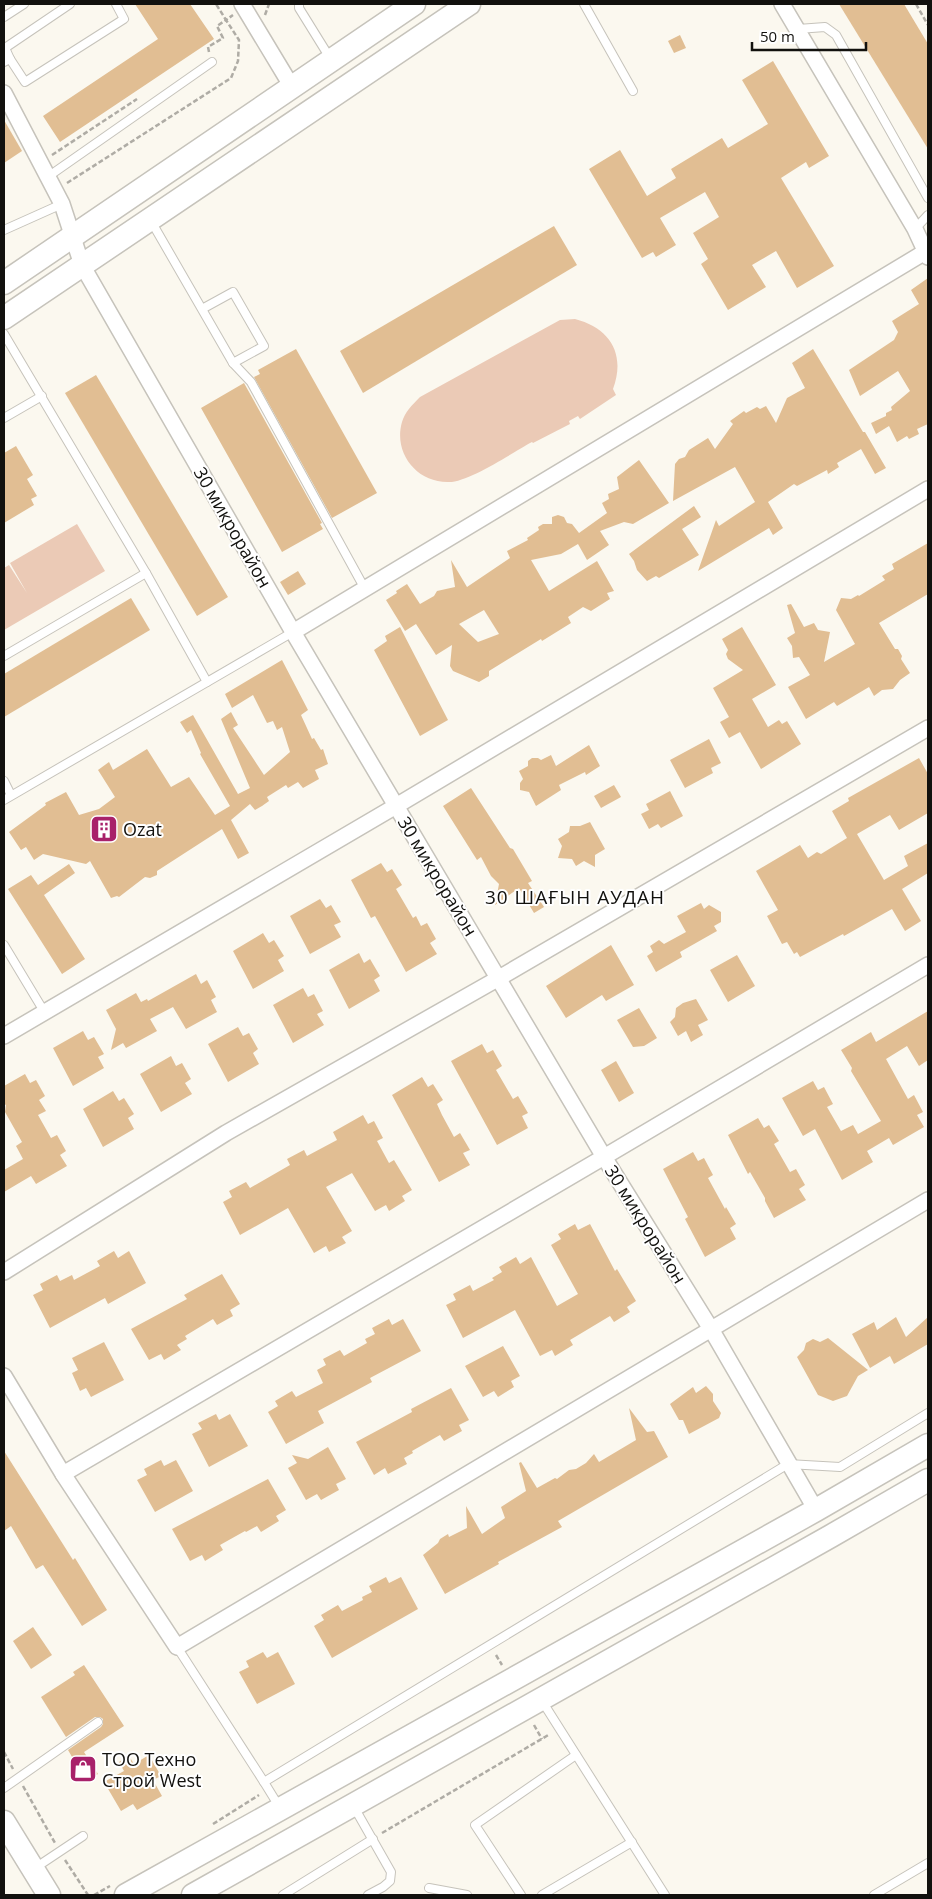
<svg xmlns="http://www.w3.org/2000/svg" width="932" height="1899" font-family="'Open Sans',sans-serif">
<rect width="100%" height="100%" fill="#fbf8ef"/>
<g fill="#ebcab6">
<path d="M575 319C610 328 626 354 613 389L616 395 580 419 578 416 569 421 570 424 533 443 532 442C512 453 469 482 449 482 417 483 393 453 402 422 405 412 412 405 420 397L560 320Z"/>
<polygon points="77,524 105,571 4,630 4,568 9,565 27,593 10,563"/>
</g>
<g fill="#e1be93" fill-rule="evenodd">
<polygon points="135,4 190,4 214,39 60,142 43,116 158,39"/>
<polygon points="839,4 904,4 928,44 928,149"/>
<polygon points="680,35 686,48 674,53 668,41"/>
<polygon points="773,61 829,156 809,168 806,162 781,178 834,266 797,288 776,251 752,265 766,287 728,310 701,264 708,259 693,233 719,217 705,192 660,218 676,245 656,257 653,252 642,258 589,169 620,150 647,196 676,178 671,169 722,138 728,148 768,124 742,80"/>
<polygon points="4,120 22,151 4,163"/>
<polygon points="554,226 577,265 363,393 340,351"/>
<polygon points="928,278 928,424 917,429 919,434 909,439 907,436 897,442 889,426 876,434 871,423 886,416 886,413 892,410 891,407 910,391 898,371 860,396 849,370 894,340 898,332 892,321 919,304 911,290"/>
<polygon points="296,349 377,493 332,518 254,377 260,374 258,370"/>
<polygon points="813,349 863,432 865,432 886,468 875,474 861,449 837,463 839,467 828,474 827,470 797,486 794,484 768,502 783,528 773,535 769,528 698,571 716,520 719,526 755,502 735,467 673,501 675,464 679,459 685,457 689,450 708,438 715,449 733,424 730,421 744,411 746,413 757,407 760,409 766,406 776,423 787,398 805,388 792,363"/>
<polygon points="96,375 228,597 197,616 65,393"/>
<polygon points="244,383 322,523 320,524 323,529 282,552 201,408"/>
<polygon points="16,446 33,475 27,479 37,496 31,499 34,505 4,523 4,453"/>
<path d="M639 460 669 503 633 524 624 522 600 531 609 545 587 560 578 544 561 554 531 560 549 591 597 561 614 591 607 593 610 599 591 611 583 607 568 617 571 623 542 641 541 639 489 671V676L479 682 453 671 450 666 452 645 436 655 416 624 405 631 386 600 397 593 396 591 407 584 420 604 434 596 437 591 455 587 451 560 467 587 510 558 507 551 528 540 527 538 539 530 538 527 543 524H552V517L558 515 564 517 567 523 572 524 579 533 607 513 602 503 609 499 608 494 619 489 617 477ZM484 610 499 634 478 642 459 624Z"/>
<polygon points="694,506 701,517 682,529 699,555 659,578 656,576 647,581 637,570 634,561 629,554"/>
<polygon points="928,543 928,594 879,623 895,649 898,649 902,656 901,659 910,673 900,680 893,689 882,690 874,696 869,687 837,706 834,702 806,719 788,687 810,675 799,657 793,658 792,646 787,638 795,633 787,605 791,604 804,627 814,623 818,630 830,632 824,662 855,644 836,610 841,598 851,599 858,595 859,596 885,580 882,576 894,569 892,564"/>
<polygon points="298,571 306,584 288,595 280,582"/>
<polygon points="131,598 150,630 4,717 4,674"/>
<polygon points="400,627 448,720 420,736 374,650 387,641 385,636"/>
<polygon points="742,627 776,685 752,699 768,727 779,720 782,724 787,721 801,744 761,769 740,732 729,738 720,722 729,717 713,688 743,670 728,659 726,654 728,650 722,639"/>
<polygon points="282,660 308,710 301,715 312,739 314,738 321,750 323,749 328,764 315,770 319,779 303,788 298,782 288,788 286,785 267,797 269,801 262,806 255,810 250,804 231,820 249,853 238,859 222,829 157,871 157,875 150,878 145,877 119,897 117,896 111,898 90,861 86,864 43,854 34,860 26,847 21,850 9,832 46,805 45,803 66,792 79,815 99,809 115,797 98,770 109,762 113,770 147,749 171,787 189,777 215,815 230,806 200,754 201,753 191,730 187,733 180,722 193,715 238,794 250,788 221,719 231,712 238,725 233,728 264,775 290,752 282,727 277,730 273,721 267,723 253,695 232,708 225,694"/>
<polygon points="709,739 721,763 711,768 713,773 685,788 670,760"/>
<polygon points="589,745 600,766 586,775 585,772 559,785 561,790 536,806 529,792 520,790 520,783 523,779 519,771 528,766 528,761 532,758 538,758 541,760 551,755 556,766"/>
<polygon points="919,758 928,774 928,813 899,830 890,815 857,834 884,880 908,866 904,856 928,843 928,873 902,889 921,921 905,931 892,909 844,936 843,934 800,957 797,952 794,954 787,942 782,944 767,916 778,910 756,871 800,845 808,858 817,852 821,854 847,838 832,811 849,801 848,798"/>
<polygon points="614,785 621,797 601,808 594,796"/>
<polygon points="471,788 510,848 513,849 532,881 528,883 544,907 534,913 519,888 495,905 499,884 491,876 481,857 477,860 443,806"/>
<polygon points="670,791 683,816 661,828 658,824 649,829 641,814 649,810 646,804"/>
<polygon points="590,822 605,849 595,855 595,867 584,861 576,866 572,859 558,858 562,846 558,839 569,832 570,826 580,826"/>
<polygon points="381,863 387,872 392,869 402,885 396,889 413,918 416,916 421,926 427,923 436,939 430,943 437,954 406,972 375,916 371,918 351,880"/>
<polygon points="69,864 75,873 44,895 85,959 62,974 8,889 31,875 38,885"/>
<polygon points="320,899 326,908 331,905 341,922 334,925 341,937 310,954 290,916"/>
<polygon points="701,903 704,909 709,905 721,912 721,922 714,926 717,931 680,952 682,957 656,972 647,956 653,952 650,946 659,940 664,944 686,932 677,916"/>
<polygon points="263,933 269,943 274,940 284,956 278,960 284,971 253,989 233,951"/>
<polygon points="611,945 634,985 606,1001 602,995 566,1018 546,986"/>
<polygon points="359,953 364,963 370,959 380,976 374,980 380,991 349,1009 329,970"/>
<polygon points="737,955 755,986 728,1002 710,970"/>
<polygon points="196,974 201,984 207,980 216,997 211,1000 217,1012 186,1029 173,1007 150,1019 157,1031 126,1048 123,1043 111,1050 116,1029 106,1010 136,993 141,1002 147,999 148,1001"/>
<polygon points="303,988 308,997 314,994 323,1011 317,1014 324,1025 293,1043 273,1005"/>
<polygon points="696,999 708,1020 698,1025 703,1035 691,1042 686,1031 678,1036 670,1022 675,1017 676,1008 683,1003"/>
<polygon points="639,1008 657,1038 644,1046 633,1047 617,1020"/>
<polygon points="928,1011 928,1060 919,1066 907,1046 886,1059 908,1099 914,1095 923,1112 917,1115 924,1127 893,1145 889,1138 867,1151 873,1162 842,1180 815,1129 803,1136 782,1098 813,1081 818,1090 824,1087 833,1104 827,1107 841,1131 853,1125 858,1134 881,1121 851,1071 852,1068 841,1050 871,1032 876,1042"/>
<polygon points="238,1027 243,1036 249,1033 258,1049 253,1053 259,1064 228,1082 208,1044"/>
<polygon points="83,1031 88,1040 94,1037 104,1054 98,1057 104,1068 73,1086 53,1048"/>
<polygon points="482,1044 487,1053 493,1050 502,1066 496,1070 513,1099 518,1096 528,1113 522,1116 528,1128 497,1145 451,1061"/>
<polygon points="171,1056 176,1066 182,1063 191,1079 185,1083 192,1094 161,1112 140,1074"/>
<polygon points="616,1061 634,1093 619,1102 601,1070"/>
<polygon points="25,1074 30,1083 36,1080 45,1096 39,1100 46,1111 38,1115 51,1138 57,1135 66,1151 60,1155 67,1166 36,1184 31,1176 4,1192 4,1170 23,1159 16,1146 22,1142 5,1112 6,1105 4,1104 4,1086"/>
<polygon points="422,1077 428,1087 433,1084 443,1100 437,1104 442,1115 454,1137 460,1133 470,1150 463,1153 470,1165 439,1182 392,1095"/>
<polygon points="113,1091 119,1101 124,1098 134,1114 128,1118 134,1129 103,1147 83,1109"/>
<polygon points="363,1115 368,1124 374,1121 383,1138 377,1141 389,1163 394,1160 412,1190 402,1196 405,1201 389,1211 386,1205 375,1211 352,1173 326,1187 352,1231 342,1237 346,1243 329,1252 326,1246 314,1253 288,1208 240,1235 223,1202 232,1197 229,1191 246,1182 250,1188 290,1165 287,1159 304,1150 307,1156 337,1140 333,1132"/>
<polygon points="758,1118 764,1128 769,1125 779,1141 774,1144 790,1172 796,1169 805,1185 799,1189 806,1200 774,1218 765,1201 765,1198 750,1172 748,1174 728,1135"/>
<polygon points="693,1152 698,1161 704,1158 713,1175 708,1178 725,1209 726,1207 736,1224 730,1228 736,1239 705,1257 685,1219 688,1217 663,1169"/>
<polygon points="575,1224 578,1230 590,1224 615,1271 617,1269 636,1301 627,1307 630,1312 614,1322 610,1316 570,1340 573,1345 555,1356 552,1350 540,1356 515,1310 463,1338 446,1305 456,1300 453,1294 470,1285 473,1291 494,1280 492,1278 502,1272 499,1267 516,1257 520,1264 531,1257 557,1306 578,1294 551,1245 561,1239 558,1234"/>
<polygon points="114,1251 118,1258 129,1251 146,1283 108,1304 105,1298 50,1328 33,1295 43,1290 40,1284 57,1275 60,1281 72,1275 74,1280 100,1266 97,1261"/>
<polygon points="222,1274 240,1304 230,1310 233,1316 217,1325 213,1319 185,1336 187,1339 177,1345 181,1350 164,1360 161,1354 149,1360 131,1329 187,1299 184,1295"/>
<polygon points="896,1317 906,1337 928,1317 928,1344 894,1364 890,1356 870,1368 852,1334 874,1322 877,1330"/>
<polygon points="389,1319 392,1325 403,1319 421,1351 370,1378 372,1382 318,1411 324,1423 286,1444 268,1412 278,1406 275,1401 292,1391 296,1397 323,1383 317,1370 326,1365 323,1359 340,1350 344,1356 367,1343 365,1339 375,1334 372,1328"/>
<polygon points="828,1338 868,1370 858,1376 847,1396 833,1401 818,1395 797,1357 804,1350 806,1343 813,1339 820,1342"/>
<polygon points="104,1342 124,1380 91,1397 86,1388 80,1391 72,1373 78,1370 72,1358"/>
<polygon points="503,1346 520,1376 511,1381 514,1387 498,1397 494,1391 483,1397 465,1366"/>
<polygon points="706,1386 713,1394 713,1401 721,1413 719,1418 689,1434 683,1420 679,1420 670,1404 693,1387 696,1393"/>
<polygon points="451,1388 469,1420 459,1425 462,1431 444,1441 440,1435 412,1451 413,1453 404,1458 407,1464 388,1474 385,1468 374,1475 356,1442 412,1412 411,1409"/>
<polygon points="629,1408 647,1432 654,1431 668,1457 558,1521 562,1527 498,1562 499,1564 445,1594 423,1555 438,1543 440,1539 448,1534 449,1537 467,1528 466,1506 482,1534 505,1518 501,1507 526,1491 519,1463 521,1462 537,1488 555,1478 557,1479 569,1470 576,1469 586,1463 594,1454 599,1462 636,1440"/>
<polygon points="216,1414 219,1420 230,1414 248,1446 209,1467 192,1434 202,1429 198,1423"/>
<polygon points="328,1447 346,1479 336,1484 339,1490 321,1500 317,1494 306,1500 288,1468 297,1463 292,1455 308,1459"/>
<polygon points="4,1451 73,1560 75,1558 107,1610 82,1626 43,1565 36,1569 11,1526 4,1531"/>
<polygon points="161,1460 164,1466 176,1460 193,1491 155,1512 137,1480 147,1475 144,1469"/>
<polygon points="268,1479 286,1510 276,1516 279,1521 261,1532 257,1526 246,1532 245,1531 220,1545 223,1550 205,1561 202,1555 190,1561 172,1529"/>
<polygon points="386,1577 389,1583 401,1577 418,1609 332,1658 314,1626 324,1620 321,1615 338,1605 342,1611 363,1600 362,1597 372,1592 369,1586"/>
<polygon points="33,1627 52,1655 31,1669 13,1641"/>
<polygon points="263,1652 267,1658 278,1652 295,1684 257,1704 239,1672 249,1667 246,1661"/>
<polygon points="84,1665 124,1726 84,1752 98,1774 86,1781 68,1750 101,1727 103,1724 103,1719 100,1717 95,1717 66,1737 41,1697 75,1675 73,1672"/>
<polygon points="149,1755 161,1776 153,1780 162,1796 137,1810 133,1804 121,1811 104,1782 124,1771 119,1762 129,1756 134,1764"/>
</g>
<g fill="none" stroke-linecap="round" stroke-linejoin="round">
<g stroke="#c6c3bb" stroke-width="10">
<g id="service">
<polyline points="299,4 299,8 330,58"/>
<polyline points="584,4 633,91"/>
<polyline points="4,17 24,4"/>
<polyline points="798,29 825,27 836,35 928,198"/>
<polyline points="10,59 25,82 124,19 116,4"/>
<polyline points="4,62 10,59 5,48 70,4"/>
<polyline points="49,176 212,62"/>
<polyline points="151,221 233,363 264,346 233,292 202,309"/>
<polyline points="915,229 928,215"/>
<polyline points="4,230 62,204"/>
<polyline points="4,334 146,573 207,682"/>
<polyline points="233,363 251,382 365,589"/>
<polyline points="4,418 42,396"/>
<polyline points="4,656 146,573"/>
<polyline points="4,781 11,795"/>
<polyline points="4,800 293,632"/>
<polyline points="4,945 45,1013"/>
<polyline points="177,1647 264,1782 788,1464 840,1467 928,1413"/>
<polyline points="542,1701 665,1895"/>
<polyline points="264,1782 280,1808"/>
<polyline points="4,1788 98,1722"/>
<polyline points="354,1807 391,1872 390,1881 383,1887 368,1895"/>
<polyline points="35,1868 83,1836"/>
<polyline points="429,1888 467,1895"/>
<polyline points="283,1895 373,1839"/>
<polyline points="521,1895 475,1825 576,1755"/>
<polyline points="542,1895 632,1842"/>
<polyline points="874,1895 928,1863"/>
</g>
</g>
<g stroke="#c6c3bb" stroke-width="18">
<g id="minor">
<polyline points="242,4 292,87"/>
<polyline points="782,4 915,229 928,257"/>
<polyline points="4,93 62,204 82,265 293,632 604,1157 711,1329 816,1510"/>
<polyline points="293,632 925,252"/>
<polyline points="4,1036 396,806 928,489"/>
<polyline points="4,1272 226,1133 499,978 928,728"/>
<polyline points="4,1376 63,1474 604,1157 928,965"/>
<polyline points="63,1474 177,1647 928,1200"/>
</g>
</g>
<g stroke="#c6c3bb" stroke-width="25">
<g id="secondary">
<polyline points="4,283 414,4"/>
<polyline points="4,318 469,4"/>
<polyline points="4,1822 49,1895"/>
<polyline points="126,1895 816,1510 928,1445"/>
<polyline points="193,1895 831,1536 928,1480"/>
</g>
</g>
<g stroke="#afaca5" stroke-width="2.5" stroke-dasharray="5 2.5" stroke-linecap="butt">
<polyline points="916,4 928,25"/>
<polyline points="265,15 269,4"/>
<polyline points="209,52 208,47 223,38 217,26 226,20 216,4"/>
<polyline points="52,155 137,99"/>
<polyline points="67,183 231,78 238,61 239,40 226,20 233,15"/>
<polyline points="496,1655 502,1665"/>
<polyline points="534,1725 542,1739"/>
<polyline points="4,1752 13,1769"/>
<polyline points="23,1786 55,1843"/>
<polyline points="213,1824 259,1795"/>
<polyline points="382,1833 550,1734"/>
<polyline points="65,1860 88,1895"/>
<polyline points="94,1895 110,1886"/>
</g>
<use href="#service" stroke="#fff" stroke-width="8"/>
<use href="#minor" stroke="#fff" stroke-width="15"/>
<use href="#secondary" stroke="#fff" stroke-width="22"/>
</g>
<defs>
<g id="building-square" transform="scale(1.4375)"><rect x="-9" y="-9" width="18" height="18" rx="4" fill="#a8216a" stroke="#fff"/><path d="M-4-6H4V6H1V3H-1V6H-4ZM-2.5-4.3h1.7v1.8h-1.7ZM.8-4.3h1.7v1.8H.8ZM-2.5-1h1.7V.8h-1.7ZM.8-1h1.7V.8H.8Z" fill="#fff"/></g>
<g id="shop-square" transform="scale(1.4375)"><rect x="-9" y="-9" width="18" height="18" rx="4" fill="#a8216a" stroke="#fff"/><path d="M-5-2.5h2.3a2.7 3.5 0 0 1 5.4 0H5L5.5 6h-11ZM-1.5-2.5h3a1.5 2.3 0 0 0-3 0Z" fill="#fff"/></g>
</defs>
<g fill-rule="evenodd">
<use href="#building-square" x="104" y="829"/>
<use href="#shop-square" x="83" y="1769"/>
</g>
<g text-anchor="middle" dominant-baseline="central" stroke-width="4" stroke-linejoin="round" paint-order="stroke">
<g font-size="18" fill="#12110e" stroke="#fff">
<text transform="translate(233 527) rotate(60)">30 микрорайон</text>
<text transform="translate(438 876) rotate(59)">30 микрорайон</text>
<text transform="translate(646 1224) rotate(58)">30 микрорайон</text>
</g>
<g font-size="18" fill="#12110e" stroke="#fff" text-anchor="start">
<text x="123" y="829">Ozat</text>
<text x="102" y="1759">ТОО Техно<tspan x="102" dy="21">Строй West</tspan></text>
</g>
<g font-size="19" letter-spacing="1" fill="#12110e" stroke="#fff">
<text x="575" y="897">30 ШАҒЫН АУДАН</text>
</g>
</g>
<rect width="932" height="1899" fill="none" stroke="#12110e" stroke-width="10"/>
<path d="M752 42v8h114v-8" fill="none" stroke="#12110e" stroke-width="2.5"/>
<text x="760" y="42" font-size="15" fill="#12110e" stroke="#ffffff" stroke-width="4" paint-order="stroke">50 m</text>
</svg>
